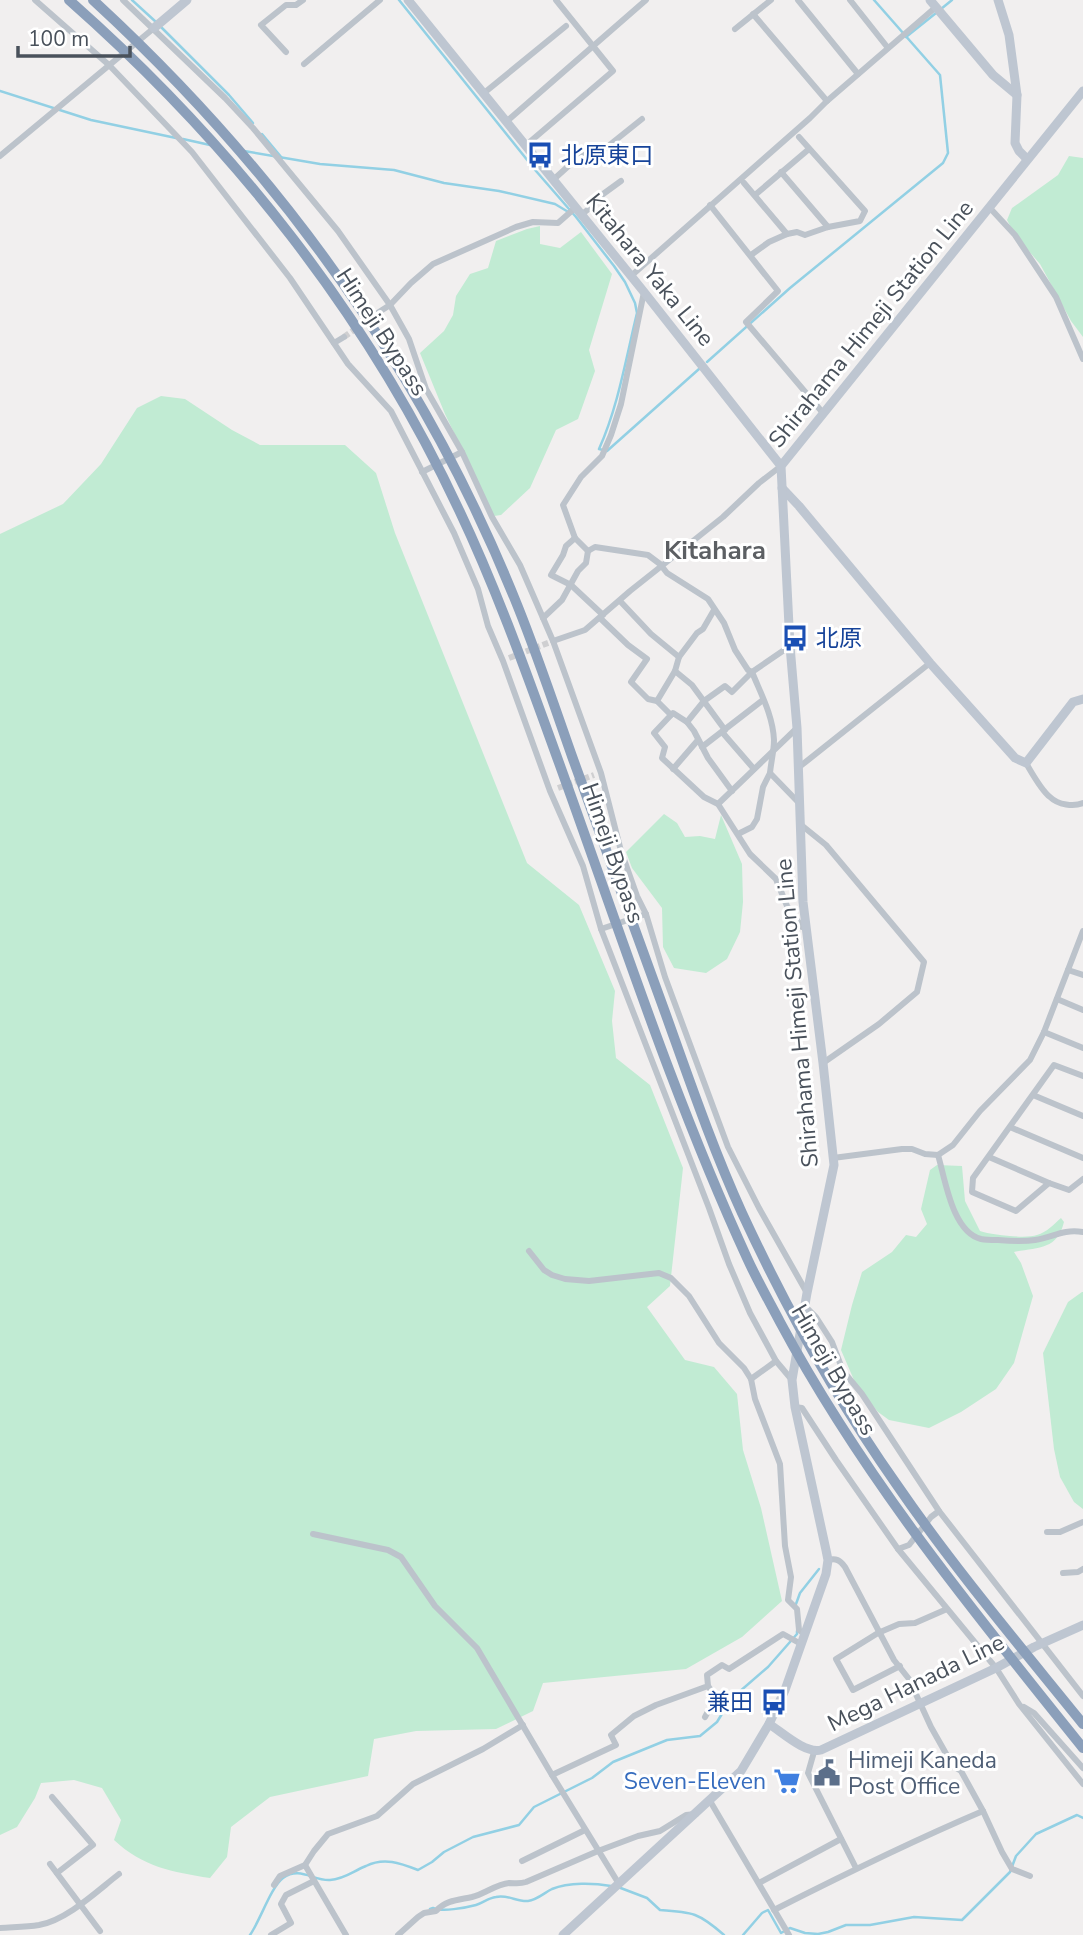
<svg xmlns="http://www.w3.org/2000/svg" width="1083" height="1935" font-family="'Nunito Sans','Noto Sans JP',sans-serif">
<rect width="100%" height="100%" fill="#f1efef"/>
<g fill="#c1ebd3">
<polygon points="1069,156 1083,158 1083,337 1071,321 1040,264 1015,235 1007,220 1012,208 1058,175"/>
<polygon points="540,226 540,244 560,248 581,232 612,274 589,350 595,371 578,419 556,430 530,488 501,515 494,516 445,414 420,353 444,331 453,315 456,296 470,274 488,268 496,241 527,229"/>
<path d="M161 396 185 399 232 430 260 445H345L376 473 395 533 527 863 579 905 615 991 612 1021 616 1058 650 1085 683 1168 670 1286 647 1307 685 1360 714 1367 737 1394 743 1450 761 1508 782 1601 742 1637 686 1669 543 1683 533 1711 496 1729 416 1731 374 1739 368 1776 270 1797 231 1827 227 1857 210 1878C172 1872 143 1867 114 1840L121 1820 102 1788 74 1780 41 1783 35 1798 17 1827 0 1835V534L63 504 101 464 137 408Z"/>
<polygon points="664,814 677,823 685,837 700,836 715,839 721,815 742,864 743,902 740,932 727,959 706,973 674,968 663,947 662,908 632,868 626,852"/>
<path d="M937 1165 962 1166 965 1201 980 1231C992 1235 1026 1239 1037 1235 1047 1232 1053 1225 1061 1218L1064 1222C1057 1250 1039 1247 1014 1252L1021 1263 1033 1296 1014 1363 996 1389 961 1412 929 1428 889 1420 878 1412 857 1387 841 1350 852 1305 862 1272 892 1252 906 1235 916 1237 927 1224 921 1209 930 1170Z"/>
<polygon points="1082,1292 1083,1292 1083,1509 1074,1502 1060,1477 1054,1449 1043,1353 1068,1302"/>
</g>
<g fill="none" stroke-linecap="round" stroke-linejoin="round">
<g stroke="#92d0e4" stroke-width="2.5">
<polyline points="132,0 156,22"/>
<path d="M399 0 536 171 576 217 614 266 625 282 635 303 637 313C626 358 618 407 599 449L607 451 699 369"/>
<polyline points="941,9 952,0"/>
<polyline points="161,27 229,95 253,123"/>
<polyline points="906,37 936,13"/>
<polyline points="0,91 91,120 176,138"/>
<polyline points="262,134 282,158"/>
<polyline points="183,139 210,145"/>
<polyline points="244,151 320,164 394,170 444,183 499,191 555,204 570,213"/>
<polyline points="707,362 790,288 943,163 948,153 940,75 874,0"/>
<polyline points="796,1604 800,1593 819,1569"/>
<path d="M618 1887 647 1898 660 1910C693 1912 699 1913 724 1935"/>
<path d="M430 1909 433 1908C442 1912 465 1908 476 1905 483 1903 488 1898 496 1897 507 1894 517 1902 528 1901 537 1900 544 1893 552 1889 569 1882 594 1883 611 1886"/>
<path d="M250 1935C260 1921 271 1887 283 1878 300 1866 313 1881 330 1880 345 1879 353 1871 366 1866 384 1857 400 1863 418 1870L432 1862 444 1852 473 1837 519 1825 534 1807 592 1778 613 1762 667 1740 700 1736 717 1722 731 1699 768 1667 797 1634V1631"/>
<polyline points="743,1935 762,1913 768,1910 781,1933 790,1928 805,1933 818,1934 828,1932 846,1925 870,1925 914,1917 962,1920 1010,1872 1016,1856 1036,1834 1077,1815 1083,1818"/>
</g>
<g stroke="#cfcfd1" stroke-width="6" stroke-dasharray="6 3" stroke-linecap="butt">
<polyline points="344,337 379,312"/>
<polyline points="509,658 553,641"/>
<polyline points="558,788 594,775"/>
</g>
<g stroke="#bcc3cb" stroke-width="6">
<polyline points="35,0 109,65 192,152 290,278 348,364 391,411 454,533 478,589 488,626 503,661 550,791 583,866 601,929 709,1208 729,1264 750,1313 776,1361 792,1380"/>
<polyline points="123,0 225,98 253,128 338,231 390,305 409,339 426,389 462,452 492,517 520,565 553,641 601,773 621,851 637,896 646,914 665,977 728,1147 759,1208 807,1293"/>
<polyline points="798,0 858,74"/>
<polyline points="850,0 888,48"/>
<polyline points="753,14 827,101"/>
<polyline points="735,29 771,0"/>
<polyline points="286,52 261,25 286,5 296,5 303,0"/>
<polyline points="304,64 380,0"/>
<polyline points="484,93 566,26"/>
<polyline points="506,122 646,0"/>
<polyline points="525,146 613,71 556,0"/>
<polyline points="0,156 154,28"/>
<polyline points="781,172 828,227"/>
<polyline points="553,180 584,152 597,155 642,119"/>
<polyline points="744,183 787,234"/>
<polyline points="755,195 809,149"/>
<polyline points="710,205 778,291 746,322 823,413"/>
<polyline points="989,207 1015,235 1056,297 1083,359"/>
<polyline points="581,215 595,204 599,197 621,181"/>
<polyline points="751,255 769,242 787,234 797,232 805,235 828,227 860,221 865,211 799,137"/>
<polyline points="631,276 810,118 827,101 936,7"/>
<polyline points="379,312 390,305 411,283 433,264 516,227 533,222 558,223 575,208"/>
<polyline points="334,343 344,337"/>
<polyline points="422,472 462,452"/>
<polyline points="575,538 566,546 563,555 551,575 571,585 603,615"/>
<polyline points="588,551 575,538 563,505 581,477 602,456 611,435 621,404 644,292"/>
<polyline points="588,551 595,547 648,555 660,564 667,573 708,599 724,623 735,650 748,670 752,672 790,646"/>
<polyline points="620,601 651,634 679,657"/>
<polyline points="543,618 562,600 578,571 586,563 588,551"/>
<polyline points="600,618 628,645 647,659 631,682 648,699 657,701 671,715 654,733 665,747 662,758 704,797 718,804 750,854 776,879 787,906 802,927 806,927"/>
<polyline points="553,641 585,630 630,591 683,549 723,517 759,483 781,466"/>
<polyline points="675,671 692,685 725,730"/>
<polyline points="657,701 675,671 679,657 697,633 703,629 714,610"/>
<polyline points="671,715 673,713 687,722 694,731 708,758 732,791"/>
<path d="M687 722 704 701 725 686 732 692 752 672C761 694 773 716 774 740 774 751 771 762 770 773L799 803"/>
<polyline points="722,732 754,769"/>
<polyline points="702,747 763,700"/>
<path d="M1026 763C1032 773 1041 790 1050 797 1058 805 1074 807 1083 803"/>
<polyline points="798,768 930,663"/>
<polyline points="673,769 698,740"/>
<polyline points="718,804 797,728"/>
<polyline points="800,824 826,845 924,962 917,992 879,1024 823,1063"/>
<polyline points="738,834 752,827 757,819 763,787 770,773"/>
<polyline points="601,929 646,914"/>
<polyline points="1068,970 1083,975"/>
<polyline points="1057,999 1083,1010"/>
<polyline points="1044,1032 1083,1048"/>
<polyline points="1083,1076 1054,1065 973,1178 972,1192 1016,1211 1049,1183 1069,1190 1083,1179"/>
<polyline points="1033,1095 1083,1116"/>
<polyline points="1010,1127 1083,1158"/>
<path d="M938 1155C945 1178 952 1232 981 1239 986 1240 992 1240 997 1240 1010 1241 1022 1242 1035 1240 1054 1237 1062 1229 1083 1232"/>
<polyline points="989,1157 1049,1183"/>
<polyline points="833,1158 902,1149 912,1149 925,1154 938,1155 953,1145 980,1111 1030,1060 1044,1032 1083,931"/>
<polyline points="529,1251 544,1270 552,1275 565,1279 589,1281 659,1273 671,1278 689,1296 719,1343 744,1368 751,1379 755,1399 780,1464 785,1546 791,1577 788,1600 797,1609 799,1630 804,1634"/>
<polyline points="805,1306 816,1317 832,1342 843,1371 862,1394 939,1511 1083,1696"/>
<polyline points="751,1379 776,1361"/>
<polyline points="795,1407 802,1408 836,1460 898,1549 996,1668 1019,1704 1083,1784"/>
<polyline points="1047,1532 1060,1532 1083,1522"/>
<polyline points="313,1534 388,1550 401,1557 435,1606 477,1648 552,1775 619,1884"/>
<polyline points="898,1549 909,1545 931,1517 939,1511"/>
<path d="M828 1560C836 1558 840 1560 845 1567L894 1660 909 1679 931 1727 953 1766 961 1771 983 1811 1002 1852 1012 1869 1030 1876"/>
<polyline points="1063,1573 1078,1572 1083,1569"/>
<polyline points="900,1666 853,1690 836,1659 878,1633 899,1624 915,1623 947,1609"/>
<polyline points="1024,1707 1034,1713 1083,1768"/>
<polyline points="705,1717 716,1697 708,1686"/>
<polyline points="814,1752 808,1773 856,1868"/>
<polyline points="552,1775 616,1745 611,1735 634,1716 656,1705 708,1686 707,1675 722,1665 729,1669 783,1634 801,1644"/>
<polyline points="52,1797 93,1845 57,1873"/>
<polyline points="710,1801 789,1935"/>
<polyline points="522,1861 585,1830"/>
<polyline points="50,1864 100,1931"/>
<polyline points="305,1865 346,1935"/>
<polyline points="759,1883 841,1839"/>
<polyline points="274,1885 280,1876 305,1865 314,1851 328,1834 377,1816 413,1784 483,1749 523,1725"/>
<path d="M774 1910C843 1875 912 1841 983 1811"/>
<path d="M0 1928C13 1927 26 1927 39 1925 67 1920 97 1891 119 1874"/>
<polyline points="271,1935 291,1923 281,1904 286,1895 314,1881"/>
<path d="M398 1935 418 1917 424 1913 436 1911C446 1900 458 1900 472 1897 484 1894 497 1884 509 1883 516 1883 520 1884 526 1882L598 1851 638 1836 660 1831 686 1815 696 1814"/>
</g>
<g stroke="#bec6d1" stroke-width="9">
<polyline points="408,0 644,292 781,466"/>
<polyline points="930,0 993,75 1017,95"/>
<polyline points="998,0 1009,35 1017,95 1015,143 1019,151 1027,159"/>
<polyline points="154,28 187,0"/>
<polyline points="782,488 799,506 930,663 1015,758 1026,763 1073,702 1083,699"/>
<path d="M769 1724C782 1732 805 1754 821 1750L996 1668 1034 1647 1083 1625"/>
<polyline points="563,1935 741,1771 769,1724 785,1690 826,1574 828,1560 826,1550 795,1407 792,1380 807,1293 834,1165 823,1063 803,902 797,728 790,646 781,466 1083,91"/>
</g>
<g stroke="#8b9fba" stroke-width="10">
<path d="M69 0C231 143 368 315 459 510 496 588 525 669 554 749 616 919 671 1093 747 1258 757 1280 769 1301 780 1322 863 1477 973 1611 1083 1748"/>
<path d="M93 0C279 171 424 371 518 607 538 657 555 708 573 759 604 844 635 930 666 1015 690 1082 713 1149 742 1213 786 1308 837 1400 897 1485 954 1568 1020 1646 1083 1724"/>
</g>
</g>
<defs>
<g id="bus-bare" transform="scale(2.1)"><path d="M-5-6H5V4H4V6H2V4H-2V6H-4V4H-5ZM-3.5-4V0h7V-4ZM-3.5 1.2v1.5H-2V1.2ZM2 1.2v1.5H3.5V1.2Z" fill="#1a4fb4" stroke="#fff" stroke-width="2.5" paint-order="stroke"/></g>
<g id="civic-bare" transform="scale(2.1)"><path d="M-.6-6.5H3V-4.5H.6V-3L4-1V1h2V6H-6V1h2V-1L-.6-3ZM-1.2 2.5V6h2.4V2.5Z" fill="#5c6f8a" stroke="#fff" stroke-width="2.5" paint-order="stroke"/></g>
<g id="supermarket-bare" transform="scale(2.1)"><path d="M-6-5.5h2.5l.6 2H6L4.5 2H-2.5L-4.4-4H-6ZM-1.5 3.2a1.3 1.3 0 1 0 .1 0ZM3 3.2a1.3 1.3 0 1 0 .1 0Z" fill="#3f7fe0" stroke="#fff" stroke-width="2.5" paint-order="stroke"/></g>
</defs>
<g fill-rule="evenodd">
<use href="#bus-bare" x="540" y="155"/>
<use href="#bus-bare" x="795" y="638"/>
<use href="#bus-bare" x="774" y="1702"/>
<use href="#civic-bare" x="827" y="1773"/>
<use href="#supermarket-bare" x="787" y="1781"/>
</g>
<g text-anchor="middle" dominant-baseline="central" stroke-width="6" stroke-linejoin="round" paint-order="stroke">
<g font-size="23" fill="#164399" stroke="#fff" text-anchor="start">
<text x="561" y="155">北原東口</text>
<text x="816" y="638">北原</text>
<text x="753" y="1702" text-anchor="end">兼田</text>
</g>
<g font-size="23" fill="#49515b" stroke="#fff">
<text transform="translate(650 270) rotate(51)">Kitahara Yaka Line</text>
<text transform="translate(871 324) rotate(-51)">Shirahama Himeji Station Line</text>
<text transform="translate(382 332) rotate(57)">Himeji Bypass</text>
<text transform="translate(613 853) rotate(71)">Himeji Bypass</text>
<text transform="translate(797 1013) rotate(-95)">Shirahama Himeji Station Line</text>
<text transform="translate(834 1370) rotate(60)">Himeji Bypass</text>
<text transform="translate(916 1683) rotate(-26)">Mega Hanada Line</text>
</g>
<g font-size="23" fill="#4e5e75" stroke="#fff" text-anchor="start">
<text x="848" y="1760">Himeji Kaneda<tspan x="848" dy="26">Post Office</tspan></text>
</g>
<g font-size="23" fill="#366cbe" stroke="#fff" text-anchor="end">
<text x="766" y="1781">Seven-Eleven</text>
</g>
<g font-size="26" font-weight="bold" fill="#5c5f63" stroke="#fff">
<text x="715" y="550">Kitahara</text>
</g>
</g>
<path d="M18 46v10h112v-10" fill="none" stroke="#49515b" stroke-width="3.5"/>
<text x="28" y="46" font-size="21" fill="#49515b" stroke="#ffffff" stroke-width="5" paint-order="stroke">100 m</text>
</svg>
